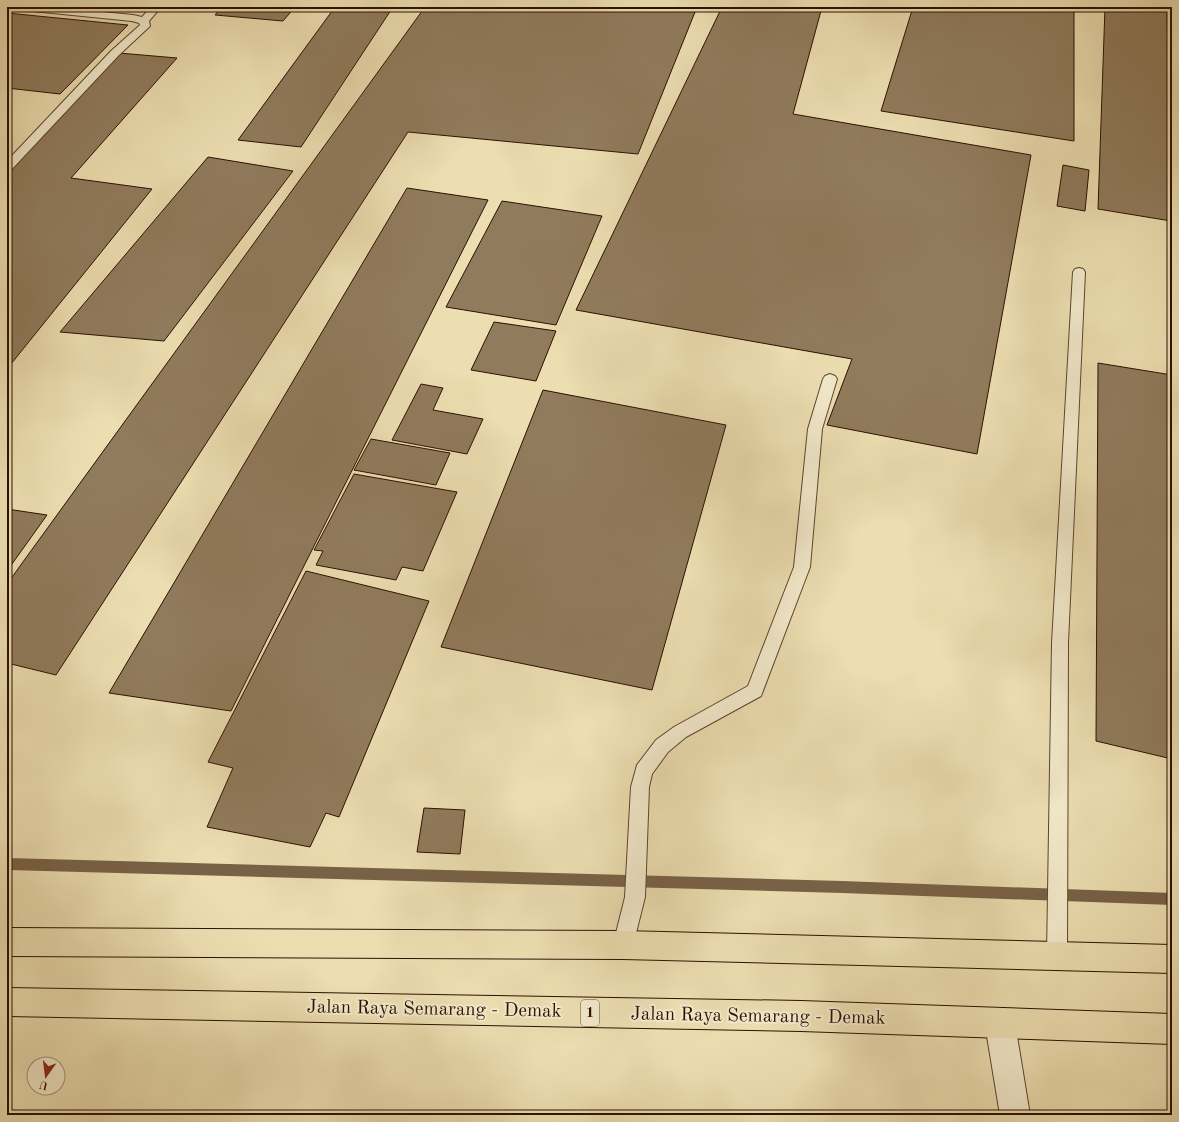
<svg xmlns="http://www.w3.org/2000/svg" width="1179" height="1122" font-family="'Old Standard TT',serif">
<rect width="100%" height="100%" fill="#ecdeb1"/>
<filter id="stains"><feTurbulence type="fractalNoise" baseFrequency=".005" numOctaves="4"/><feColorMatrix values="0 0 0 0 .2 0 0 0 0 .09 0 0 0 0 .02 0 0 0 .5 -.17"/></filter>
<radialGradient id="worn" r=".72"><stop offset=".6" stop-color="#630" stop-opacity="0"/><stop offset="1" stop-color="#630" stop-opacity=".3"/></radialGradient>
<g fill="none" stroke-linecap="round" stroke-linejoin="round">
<polygon fill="#786246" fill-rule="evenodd" points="7,858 842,881 1172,893 1172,905 842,893 7,870"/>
</g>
<g fill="#907b5c" stroke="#2c1000">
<polygon points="222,7 295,7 283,21 215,15"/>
<polygon points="335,7 393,7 301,147 238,140"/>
<polygon points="425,7 697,7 638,154 408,132 56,675 7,663 7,584"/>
<polygon points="722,7 822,7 793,114 1031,155 977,454 827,425 852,359 576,310"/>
<polygon points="913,7 1074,7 1074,141 881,111"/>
<polygon points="1105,7 1167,7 1171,221 1098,209"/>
<polygon points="7,13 128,25 60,94 7,88"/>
<polygon points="119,53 177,58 71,178 152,189 7,369 7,172"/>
<polygon points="208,157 293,171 164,341 60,332"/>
<polygon points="1063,165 1089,170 1085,211 1057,206"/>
<polygon points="407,188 488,200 231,711 109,693"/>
<polygon points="502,201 602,216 556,325 446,307"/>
<polygon points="494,322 556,331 536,381 471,370"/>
<polygon points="1098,363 1172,375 1172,759 1096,741"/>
<polygon points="421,384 443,388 433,410 483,419 467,454 392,440"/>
<polygon points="543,390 726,425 652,690 441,647"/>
<polygon points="371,439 450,453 436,485 354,470"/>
<polygon points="354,474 457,492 423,571 402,567 396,580 316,565 323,551 314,550"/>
<polygon points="7,509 47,515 7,571"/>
<polygon points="306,571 429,601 339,817 326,813 310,847 207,827 233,768 208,762"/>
<polygon points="424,808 465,810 460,854 417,852"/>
</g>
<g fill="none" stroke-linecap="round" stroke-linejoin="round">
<g stroke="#5c442c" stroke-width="2">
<g id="lane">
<polygon points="17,7 51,7 133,15 142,17 151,7 161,7 149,21 150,26 148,28 119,55 11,170 7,171 7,161 111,51 140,25 139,23 132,21 22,10"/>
<polygon points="1079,268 1083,269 1085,272 1068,643 1067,955 1064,962 1057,965 1050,962 1047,955 1052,643 1073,272 1075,269"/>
<polygon points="830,374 835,376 837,379 822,429 810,567 761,696 686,737 668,752 652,774 649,787 645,897 633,945 630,952 623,955 616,952 613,945 625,897 631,787 637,765 656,740 674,727 748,686 794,567 808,429 823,379 825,376"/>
</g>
</g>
<g stroke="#5c442c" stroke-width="2">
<polygon id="street" points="1000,1009 1010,1014 1015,1024 1030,1115 1000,1115 985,1024 990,1014"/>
</g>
<g stroke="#2c1000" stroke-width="2">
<g id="highway">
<polygon points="7,928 623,931 1172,945 1172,973 623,959 7,956"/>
<polygon points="7,988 801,1001 1172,1014 1172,1044 801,1031 7,1016"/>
</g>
</g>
<use href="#lane" fill="#f3eacc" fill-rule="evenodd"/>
<use href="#street" fill="#f3eacc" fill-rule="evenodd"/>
<use href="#highway" fill="#ecdeb1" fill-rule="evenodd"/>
</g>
<g text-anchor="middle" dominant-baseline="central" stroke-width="4" stroke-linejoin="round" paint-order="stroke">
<rect fill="#f3eacc" stroke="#68513d" stroke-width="1" x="581" y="1000" width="18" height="26" rx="3"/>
<g font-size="15" font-weight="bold" fill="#2c1000">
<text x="590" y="1013">1</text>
</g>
<g font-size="19" fill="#2c1000" stroke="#f3eacc">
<text transform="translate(434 1010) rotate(1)">Jalan Raya Semarang - Demak</text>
<text transform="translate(758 1017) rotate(1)">Jalan Raya Semarang - Demak</text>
</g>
</g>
<rect width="1179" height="1122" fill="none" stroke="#ecdeb1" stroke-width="24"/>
<rect x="8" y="8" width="1163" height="1106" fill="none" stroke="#2c1000" stroke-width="2"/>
<rect x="12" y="12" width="1155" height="1098" fill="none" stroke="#2c1000"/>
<g transform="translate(46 1076) rotate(194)"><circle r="19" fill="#f3eacc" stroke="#a3937a"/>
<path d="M0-3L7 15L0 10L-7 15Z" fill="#8f2418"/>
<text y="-6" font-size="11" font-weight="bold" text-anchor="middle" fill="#2c1000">U</text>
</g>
<rect width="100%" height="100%" filter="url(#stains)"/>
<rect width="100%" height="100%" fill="url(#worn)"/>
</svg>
